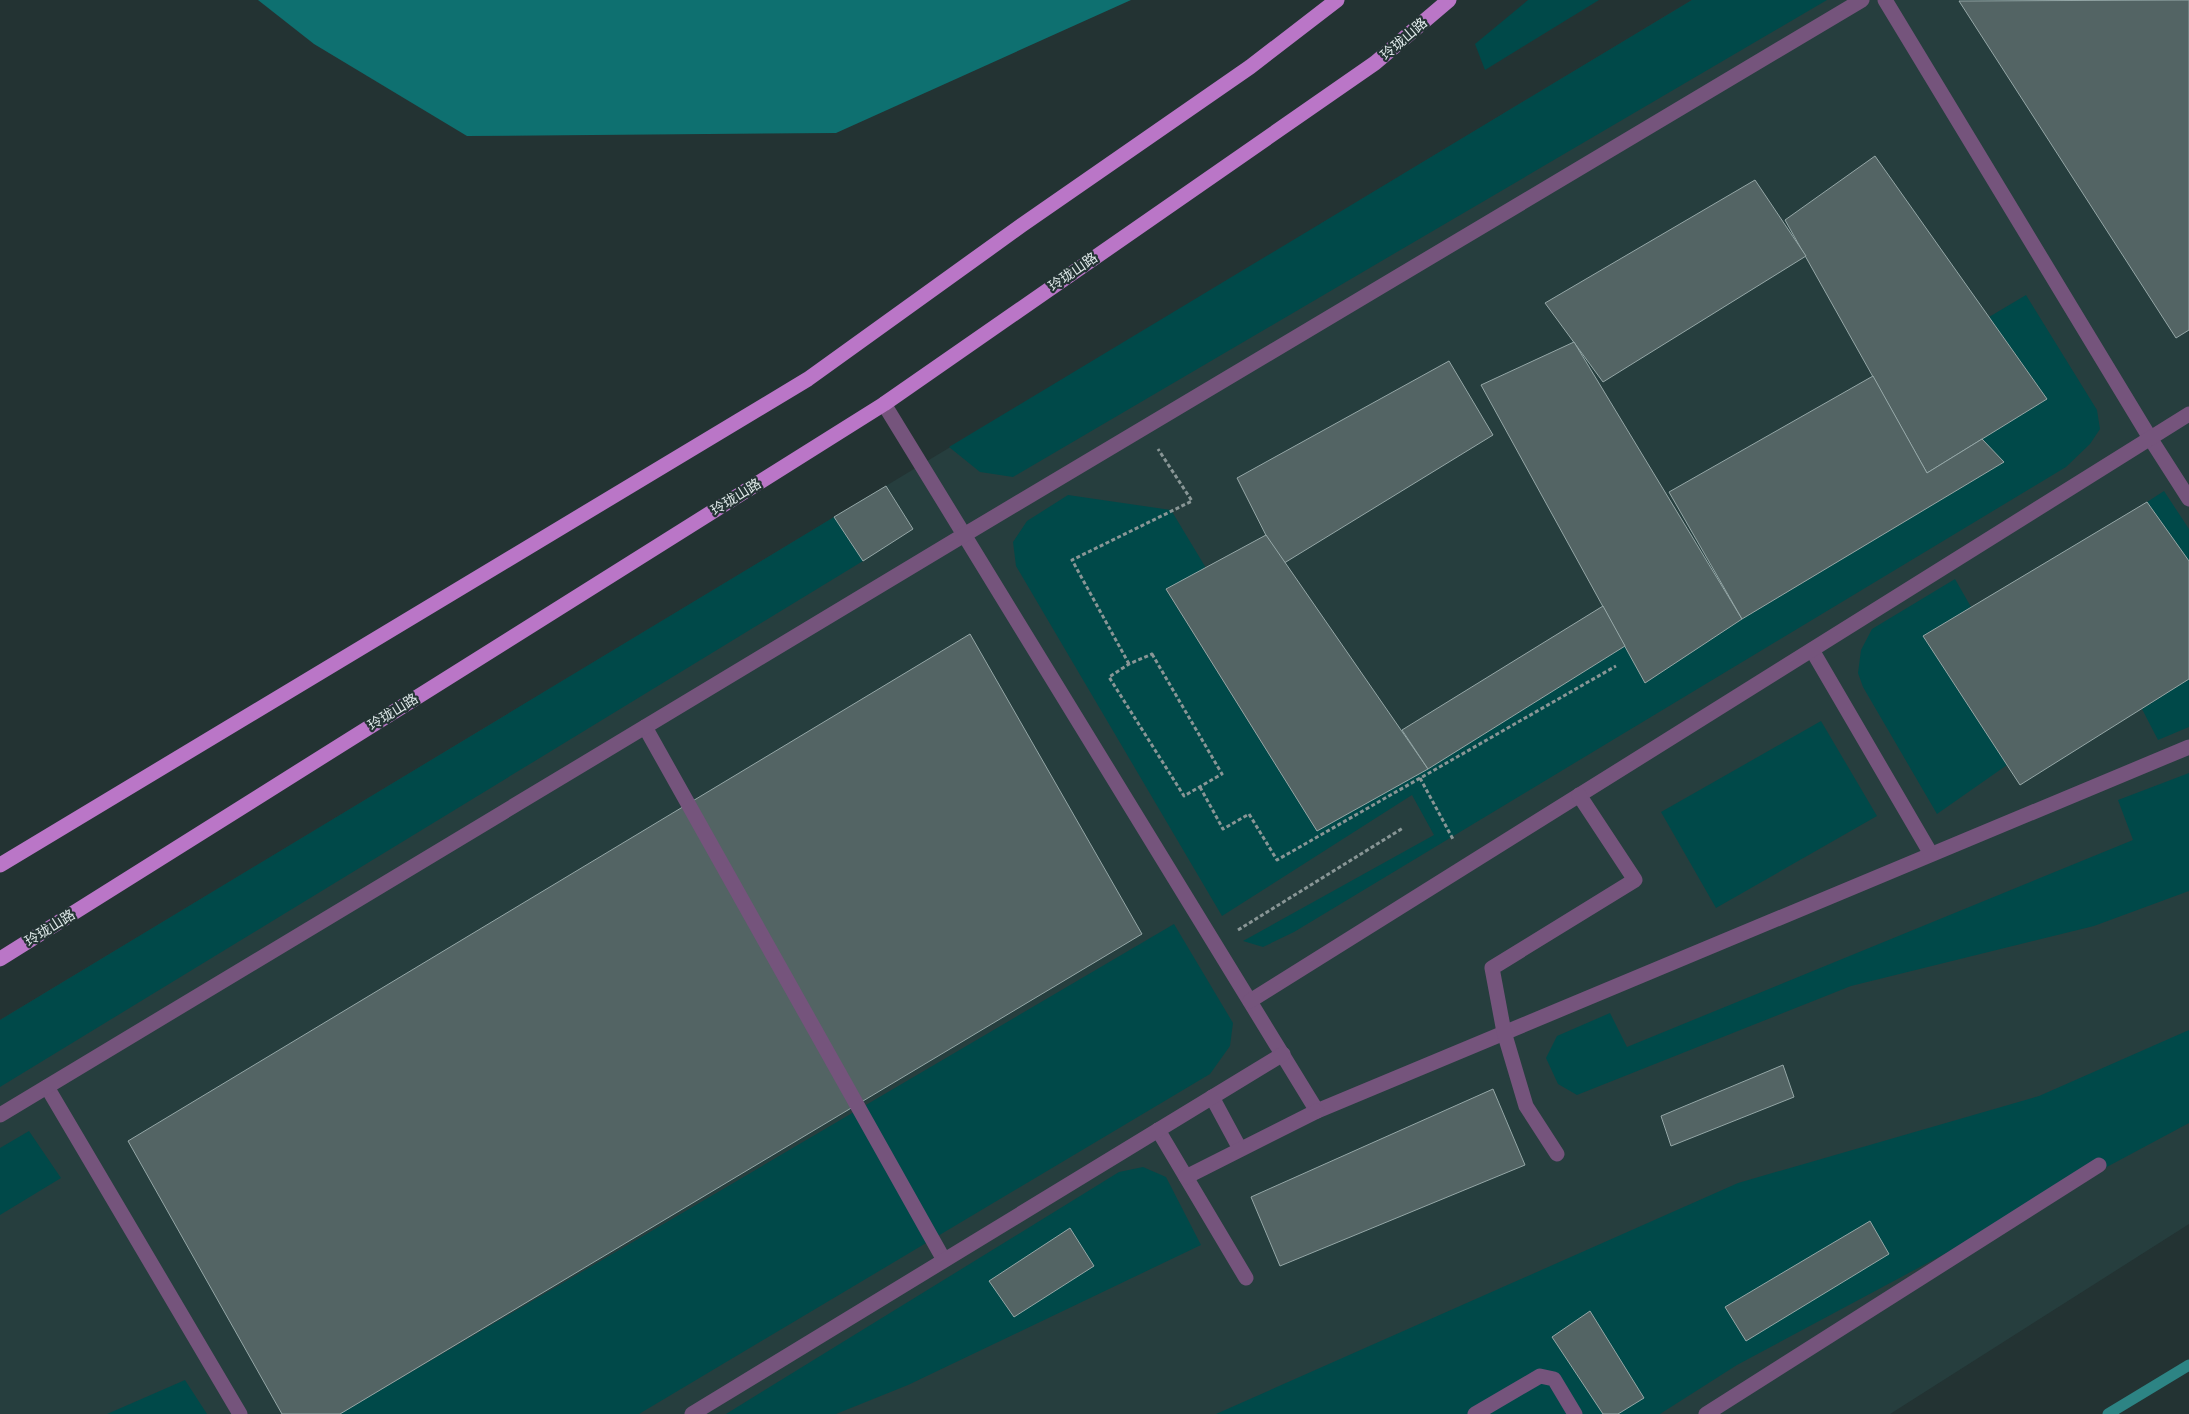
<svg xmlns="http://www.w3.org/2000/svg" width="2189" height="1414" font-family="Bitter,'Noto Sans SC',serif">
<rect width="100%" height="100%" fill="#233333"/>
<polygon fill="#263e3e" points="1692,0 2189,0 2189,1224 1890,1414 0,1414 0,1020"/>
<g fill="#004949">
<polygon points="1528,0 1599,0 1485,70 1475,44"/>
<polygon points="1692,0 1827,0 1013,477 980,472 949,447"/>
<polygon points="2026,295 2097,410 2100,429 2090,444 2066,467 1294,932 1263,947 1243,941 1434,835 1412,795 1222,916 1016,566 1013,542 1027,521 1068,495 1171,510 1206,568 1166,590 1317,831 1428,769 1625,646 1645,683 1742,619 2004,462 1982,439 2047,399 1989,317"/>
<polygon points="2164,491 2189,529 2189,561 2147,502"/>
<polygon points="834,517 863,561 0,1087 0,1020"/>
<polygon points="1955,579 1971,607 1923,636 2007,765 1937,814 1863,687 1858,673 1861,650 1872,629"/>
<polygon points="2189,679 2189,727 2158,740 2142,709"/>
<polygon points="1821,721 1877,816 1716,908 1661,812"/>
<polygon points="2189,773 2189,891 2094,926 1851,986 1577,1095 1558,1084 1546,1058 1557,1036 1610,1013 1627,1047 2133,840 2118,800"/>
<polygon points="1174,924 1233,1023 1230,1046 1210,1074 639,1414 340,1414"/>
<polygon points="2189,1030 2189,1123 1737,1365 1660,1414 1216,1414 1738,1183 2039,1096"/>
<polygon points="29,1131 61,1178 0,1215 0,1148"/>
<polygon points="1143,1167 1166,1177 1201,1245 908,1385 836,1414 726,1414 1119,1172"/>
<polygon points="185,1380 207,1414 107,1414"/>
</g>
<polygon fill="#0e7070" points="258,0 1131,0 836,133 467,136 314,44"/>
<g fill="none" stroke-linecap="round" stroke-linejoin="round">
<polyline stroke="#2d8484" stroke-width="11" points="2108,1414 2189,1365"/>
</g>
<g fill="#536464" stroke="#95a7a7">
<polygon points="2189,0 2189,330 2176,338 1959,1"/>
<polygon points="1875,156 2047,399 1927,473 1785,220"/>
<polygon points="1755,180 1806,256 1603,382 1545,303"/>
<polygon points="1574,342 1742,619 1645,683 1481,385"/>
<polygon points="1449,361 1493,435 1281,565 1237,478"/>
<polygon points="1873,376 1927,473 1982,439 2004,462 1742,619 1669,492"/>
<polygon points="886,486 913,529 863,561 834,517"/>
<polygon points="2147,502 2189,561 2189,679 2020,785 1923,636"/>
<polygon points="1266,535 1428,769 1317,831 1166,589"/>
<polygon points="1603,606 1625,646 1428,769 1402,730"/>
<polygon points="970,634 1142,934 340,1414 282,1414 128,1141"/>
<polygon points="1783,1065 1794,1097 1671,1146 1661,1116"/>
<polygon points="1493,1089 1525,1165 1280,1266 1251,1197"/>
<polygon points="1870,1221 1889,1254 1746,1341 1725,1307"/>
<polygon points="1070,1228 1094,1266 1014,1317 989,1281"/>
<polygon points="1590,1311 1644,1398 1618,1414 1603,1414 1552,1337"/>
</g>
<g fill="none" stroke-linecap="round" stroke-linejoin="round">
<g stroke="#899696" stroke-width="3" stroke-dasharray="4 2.5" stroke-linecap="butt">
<polygon points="1152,654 1222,774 1184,796 1109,677 1129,664"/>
<polyline points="1129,664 1072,560 1192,501 1158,449"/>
<polyline points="1420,778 1454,841"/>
<polyline points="1200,787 1223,829 1249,814 1277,860 1616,666"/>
<polyline points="1238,930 1403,828"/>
</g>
<g stroke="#75547c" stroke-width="15">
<polyline points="1885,0 2150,438 2189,499"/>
<polyline points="884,404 1317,1111 2189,747"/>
<polyline points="1812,650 1931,854"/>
<polyline points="645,727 944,1260"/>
<polyline points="1250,1001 2189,414"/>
<polyline points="47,1087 240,1414"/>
<polyline points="1212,1097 1240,1149"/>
<polyline points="0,1115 964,535 1862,0"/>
<polyline points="1158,1130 1246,1278"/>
<polyline points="1557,1154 1526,1106 1504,1032 1492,968 1635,880 1579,795"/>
<polyline points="1186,1177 1317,1111"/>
<polyline points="692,1414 1283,1054"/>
<polyline points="1475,1414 1540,1376 1554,1379 1575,1414"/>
<polyline points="1706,1414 2099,1165"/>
</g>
<g stroke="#ba76c7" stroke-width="15">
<polyline points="0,865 808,379 1022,225 1250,67 1337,0"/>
<polyline points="0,959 884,404 1375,63 1449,0"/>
</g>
</g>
<g text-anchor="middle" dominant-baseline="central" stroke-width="4.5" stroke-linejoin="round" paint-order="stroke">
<g font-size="14" fill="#dee8e8" stroke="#233333">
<text transform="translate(1404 39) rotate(-41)">玲珑山路</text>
<text transform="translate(1073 272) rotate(-35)">玲珑山路</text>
<text transform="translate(736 497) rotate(-32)">玲珑山路</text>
<text transform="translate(393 712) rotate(-32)">玲珑山路</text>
<text transform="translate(50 928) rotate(-32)">玲珑山路</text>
</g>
</g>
</svg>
